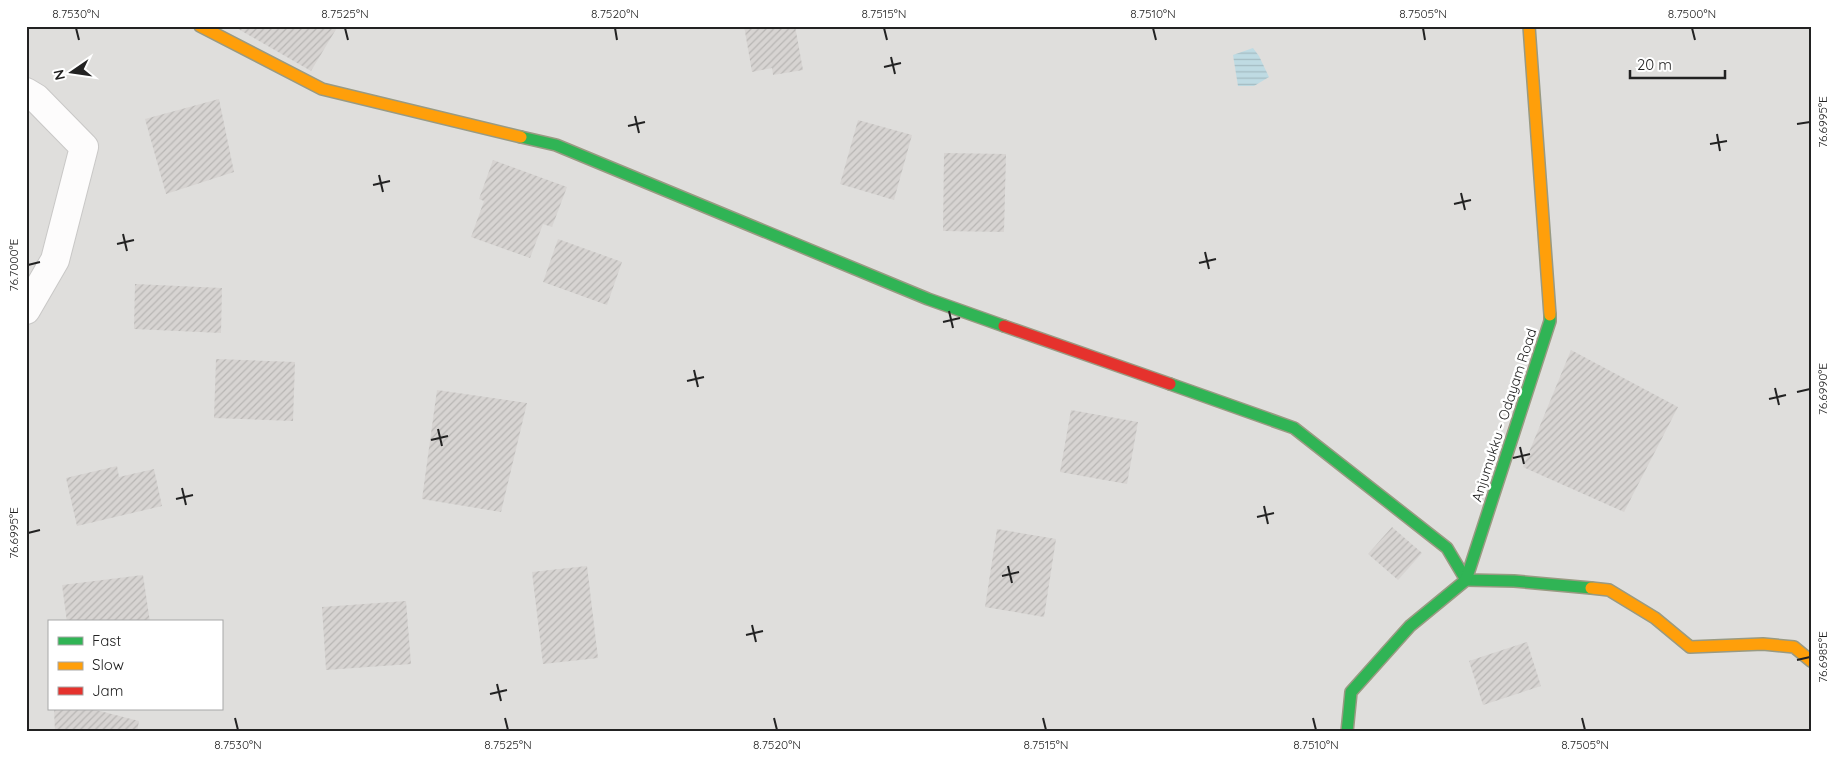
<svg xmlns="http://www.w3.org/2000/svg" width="1837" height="758" font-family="Quicksand,sans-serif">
<defs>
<pattern id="water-rules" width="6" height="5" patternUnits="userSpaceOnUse" patternTransform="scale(1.25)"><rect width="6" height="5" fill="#bfdbe3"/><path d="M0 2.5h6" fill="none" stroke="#a4bcc2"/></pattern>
<pattern id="building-hatch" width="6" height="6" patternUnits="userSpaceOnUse" patternTransform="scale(1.25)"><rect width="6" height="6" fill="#d7d4d2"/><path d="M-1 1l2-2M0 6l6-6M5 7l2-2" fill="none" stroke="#b8b6b4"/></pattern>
</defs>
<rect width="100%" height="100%" fill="#f0eeeb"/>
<path fill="#dfdedc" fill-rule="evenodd" d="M26 26H1811V732H26ZM49 622H221V709H49Z"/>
<polygon fill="url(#water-rules)" points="1253,48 1259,56 1269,77 1254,86 1238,86 1233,55"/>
<g fill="url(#building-hatch)">
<polygon points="233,26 338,26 311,71"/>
<polygon points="744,26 795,26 803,70 773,75 772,68 752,72"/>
<polygon points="219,99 234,172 166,194 145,119"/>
<polygon points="858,120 912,135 894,200 840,184"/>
<polygon points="944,153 1006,154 1004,232 943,231"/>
<polygon points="493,160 567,187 552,227 543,224 530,258 471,237 484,201 479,199"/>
<polygon points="558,239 622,262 607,305 543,282"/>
<polygon points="135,284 222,288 221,333 134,329"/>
<polygon points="1571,350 1678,407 1624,512 1523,467"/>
<polygon points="216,359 295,362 293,421 214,418"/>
<polygon points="437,390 527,403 501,512 422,499"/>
<polygon points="1071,410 1138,422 1127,484 1060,472"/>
<polygon points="117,466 119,477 154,469 162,506 77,526 66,478"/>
<polygon points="1392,527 1422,553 1398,580 1368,554"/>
<polygon points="997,529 1056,539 1044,617 985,607"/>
<polygon points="587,566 598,658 543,664 532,572"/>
<polygon points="143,575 150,622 67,622 62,585"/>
<polygon points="406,601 411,664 326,670 322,607"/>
<polygon points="1527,642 1541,686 1483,705 1469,661"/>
<polygon points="54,709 92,709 139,721 137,732 55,732"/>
</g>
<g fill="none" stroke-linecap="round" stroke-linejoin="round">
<g stroke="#c9c8c7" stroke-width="30">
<polyline id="street" points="26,92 36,98 84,147 55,260 26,310"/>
</g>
<g stroke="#999a82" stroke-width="14">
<g id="fast">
<polyline points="521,137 556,145 928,299 1004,326"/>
<polyline points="1170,384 1294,428 1447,548 1466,580 1514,581 1591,588"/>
<polyline points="1347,732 1351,692 1410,626 1466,580 1550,321 1550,315"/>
</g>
</g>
<g stroke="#999a82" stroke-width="14">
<g id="slow">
<polyline points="200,26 322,89 521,137"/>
<polyline points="1529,26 1550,315"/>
<polyline points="1591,588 1609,590 1655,618 1690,647 1763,644 1794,647 1811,661"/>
</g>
</g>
<g stroke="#999a82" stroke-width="14">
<polyline id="jam" points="1004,326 1170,384"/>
</g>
<use href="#street" stroke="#fdfcfc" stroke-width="28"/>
<use href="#fast" stroke="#30b455" stroke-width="11"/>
<use href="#slow" stroke="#ff9f0a" stroke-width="11"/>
<use href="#jam" stroke="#e5322d" stroke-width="11"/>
</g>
<path fill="none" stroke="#222" stroke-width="2" d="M76 28 79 40M345 28 348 40M615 28 617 40M884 28 887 40M1153 28 1156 40M1423 28 1425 40M1692 28 1695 40M891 57 895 74M884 67 901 63M635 116 639 133M1797 124 1810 122M628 126 645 122M1717 134 1720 151M1710 144 1727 141M379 175 383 192M373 185 390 181M1461 193 1465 210M1454 204 1471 200M123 234 127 251M117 244 134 240M1205 252 1209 269M1199 263 1216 259M28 265 40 262M949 311 953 328M943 322 960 318M694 370 698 387M687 381 704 377M1775 388 1779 405M1797 392 1810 389M1769 399 1786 395M438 429 442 446M431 440 448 436M1520 447 1524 464M1513 458 1530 454M182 488 186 505M176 499 193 495M1264 506 1268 524M1257 517 1274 513M28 533 40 530M1008 566 1012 583M1002 576 1019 572M752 625 756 642M746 635 763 631M1797 660 1810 657M497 684 501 701M490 694 507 690M235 718 238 730M505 718 508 730M774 718 777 730M1043 718 1046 730M1313 718 1316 730M1582 718 1585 730"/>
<g text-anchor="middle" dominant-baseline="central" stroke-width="5" stroke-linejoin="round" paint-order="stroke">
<g font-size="14" fill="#222" stroke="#fff">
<text transform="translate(1504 415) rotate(-72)">Anjumukku - Odayam Road</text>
</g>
</g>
<rect width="1837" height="758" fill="none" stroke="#ffffff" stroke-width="55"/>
<rect x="48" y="620" width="175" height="90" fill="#ffffff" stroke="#a7a7a7"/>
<rect x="58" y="637" width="25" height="8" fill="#30b455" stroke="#a7a7a7"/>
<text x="92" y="646" font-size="15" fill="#222222">Fast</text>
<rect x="58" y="662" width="25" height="8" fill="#ff9f0a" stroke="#a7a7a7"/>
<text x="92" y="670" font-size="15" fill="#222222">Slow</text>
<rect x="58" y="687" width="25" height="8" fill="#e5322d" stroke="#a7a7a7"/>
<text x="92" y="696" font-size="15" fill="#222222">Jam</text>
<g transform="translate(72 72) rotate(257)" stroke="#ffffff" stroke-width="4" paint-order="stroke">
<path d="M0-4L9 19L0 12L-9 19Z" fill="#222222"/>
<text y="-8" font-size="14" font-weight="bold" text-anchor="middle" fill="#222222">N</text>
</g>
<path d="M1630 70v8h95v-8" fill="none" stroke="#222222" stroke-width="2.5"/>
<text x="1637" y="70" font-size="15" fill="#222222" stroke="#ffffff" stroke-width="4" paint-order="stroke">20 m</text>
<rect x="28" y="28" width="1782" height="702" fill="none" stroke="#222" stroke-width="2"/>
<g font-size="12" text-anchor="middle" fill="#222">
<text x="76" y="18">8.7530°N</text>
<text x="345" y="18">8.7525°N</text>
<text x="615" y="18">8.7520°N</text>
<text x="884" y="18">8.7515°N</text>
<text x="1153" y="18">8.7510°N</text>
<text x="1423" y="18">8.7505°N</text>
<text x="1692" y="18">8.7500°N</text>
<text transform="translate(1823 122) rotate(-90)" y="4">76.6995°E</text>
<text transform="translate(14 265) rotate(-90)" y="4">76.7000°E</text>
<text transform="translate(1823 389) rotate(-90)" y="4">76.6990°E</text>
<text transform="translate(14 533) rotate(-90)" y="4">76.6995°E</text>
<text transform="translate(1823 657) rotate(-90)" y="4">76.6985°E</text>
<text x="238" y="749">8.7530°N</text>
<text x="508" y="749">8.7525°N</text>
<text x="777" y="749">8.7520°N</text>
<text x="1046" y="749">8.7515°N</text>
<text x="1316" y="749">8.7510°N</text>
<text x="1585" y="749">8.7505°N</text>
</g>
</svg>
